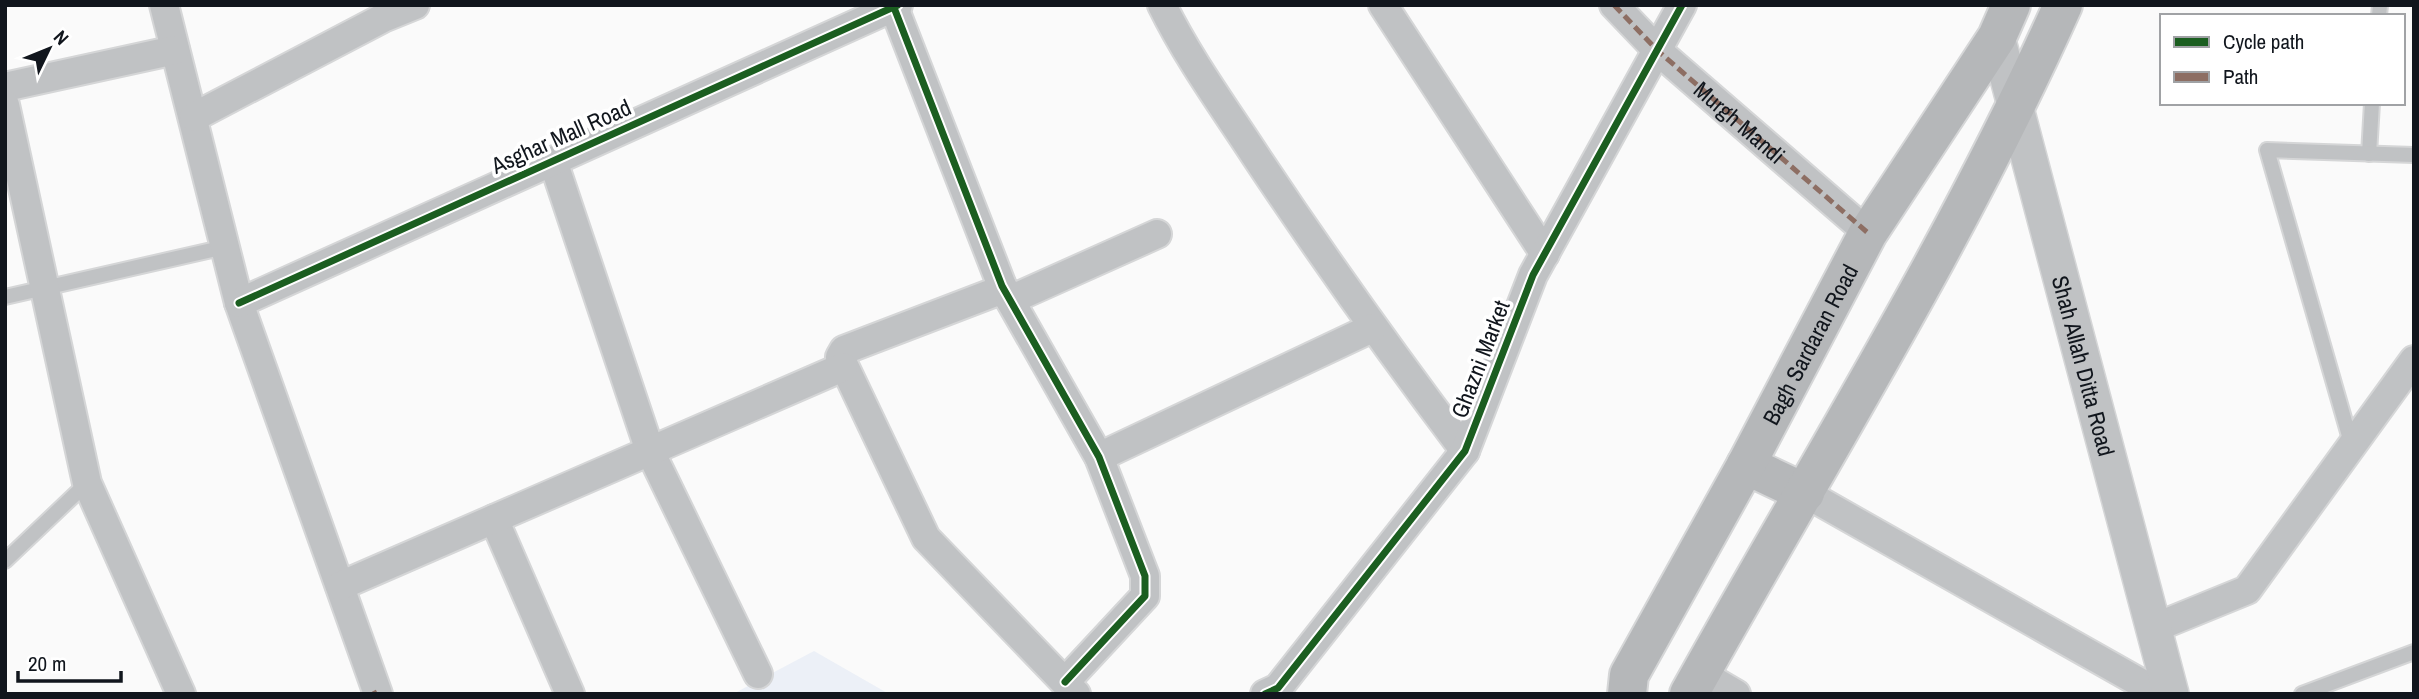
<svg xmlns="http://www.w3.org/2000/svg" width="2419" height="699" font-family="'Archivo Narrow',sans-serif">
<rect width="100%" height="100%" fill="#fafafa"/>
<polygon fill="#ecf0f7" points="814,651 889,694 733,694"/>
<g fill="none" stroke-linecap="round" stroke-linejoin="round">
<g stroke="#d5d6d7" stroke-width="18">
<g id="service">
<polyline points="2379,16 2380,5"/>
<polyline points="2369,154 2372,103"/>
<polyline points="5,297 225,247"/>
<polyline points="2352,446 2267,150 2414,155"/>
<polyline points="5,561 87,483"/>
<polyline points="2302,694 2414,652"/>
</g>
</g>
<g stroke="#d5d6d7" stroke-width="32">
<g id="minor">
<polyline points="164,5 239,303 378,694"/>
<polyline points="893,5 1002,286 1099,457 1145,576 1145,596 1065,682"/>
<path d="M1162 5C1188 58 1223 106 1255 155 1322 256 1392 354 1465 451"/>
<polyline points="1383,5 1545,254"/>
<polyline points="1614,5 1658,51 1868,233"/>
<polyline points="5,87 175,50"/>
<polyline points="5,105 87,483 181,694"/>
<polyline points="194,117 383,18 415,5"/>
<polyline points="553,161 650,451 758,674"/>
<polyline points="1002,286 998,291 844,350 840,357 926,538 1076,694"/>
<polyline points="1010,300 1157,234"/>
<polyline points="239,303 898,5"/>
<polyline points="1099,457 1372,328"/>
<polyline points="1805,493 2160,694"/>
<polyline points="494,519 570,694"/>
<polyline points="340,586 843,367"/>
<polyline points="2154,628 2247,590 2414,360"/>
<polyline points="1700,673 1736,694"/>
<polyline points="1265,694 1278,688 1465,451 1533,275 1682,5"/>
</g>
</g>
<g stroke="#d5d6d7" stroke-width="38">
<g id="tertiary">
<path id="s1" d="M1997 37 2171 694"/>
</g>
</g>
<g stroke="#d5d6d7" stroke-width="42">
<g id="secondary">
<polyline points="1746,465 1805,493"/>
<path id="s2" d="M1627 694 1629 675 1746 465 1868 233 1997 37 2011 5"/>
<path d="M1689 694C1816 466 1956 244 2063 5"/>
</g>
</g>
<use href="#service" stroke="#c0c2c4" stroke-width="14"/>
<use href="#minor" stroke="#c0c2c4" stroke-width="28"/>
<use href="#tertiary" stroke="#c0c2c4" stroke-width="35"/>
<use href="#secondary" stroke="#b5b7b9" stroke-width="38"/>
<g stroke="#8d6e63" stroke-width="5" stroke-dasharray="10 5" stroke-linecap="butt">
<path id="s3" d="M1614 5 1658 51 1868 233"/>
<polyline points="373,694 377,692"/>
</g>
<g stroke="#fff" stroke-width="11">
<g id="cycleway">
<polyline points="893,5 1002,286 1099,457 1145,576 1145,596 1065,682"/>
<polyline points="239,303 898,5"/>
<polyline points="1265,694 1278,688 1465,451 1533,275 1682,5"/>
</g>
</g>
<use href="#cycleway" stroke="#1b5e20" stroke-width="7"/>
</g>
<g text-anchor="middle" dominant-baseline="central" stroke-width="7" stroke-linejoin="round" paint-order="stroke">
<g font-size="23" fill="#11161d" stroke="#fff">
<text stroke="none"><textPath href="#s3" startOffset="172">Murgh Mandi</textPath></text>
<text transform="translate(561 136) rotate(-24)">Asghar Mall Road</text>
<text stroke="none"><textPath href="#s2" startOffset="396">Bagh Sardaran Road</textPath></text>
<text transform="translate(1480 359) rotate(-69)">Ghazni Market</text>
<text stroke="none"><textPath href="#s1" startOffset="340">Shah Allah Ditta Road</textPath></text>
</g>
</g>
<rect width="2419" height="699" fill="none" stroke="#11161d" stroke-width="14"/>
<rect x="2160" y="14" width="245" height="91" fill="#ffffff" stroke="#a0a2a5" stroke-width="2"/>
<rect x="2174" y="37" width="35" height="10" fill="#1b5e20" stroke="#a0a2a5" stroke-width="2"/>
<text x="2223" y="49" font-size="21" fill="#11161d">Cycle path</text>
<rect x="2174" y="72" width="35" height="10" fill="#8d6e63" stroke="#a0a2a5" stroke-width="2"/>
<text x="2223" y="84" font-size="21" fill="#11161d">Path</text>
<g transform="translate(49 49) rotate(47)" stroke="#ffffff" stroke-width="5" paint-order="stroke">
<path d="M0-5L12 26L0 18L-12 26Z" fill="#11161d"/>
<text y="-10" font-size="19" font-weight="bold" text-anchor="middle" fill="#11161d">N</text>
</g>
<path d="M18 671v10h103v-10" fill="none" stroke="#11161d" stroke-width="3.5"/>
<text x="28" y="671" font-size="21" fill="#11161d" stroke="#ffffff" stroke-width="5" paint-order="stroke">20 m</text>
</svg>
